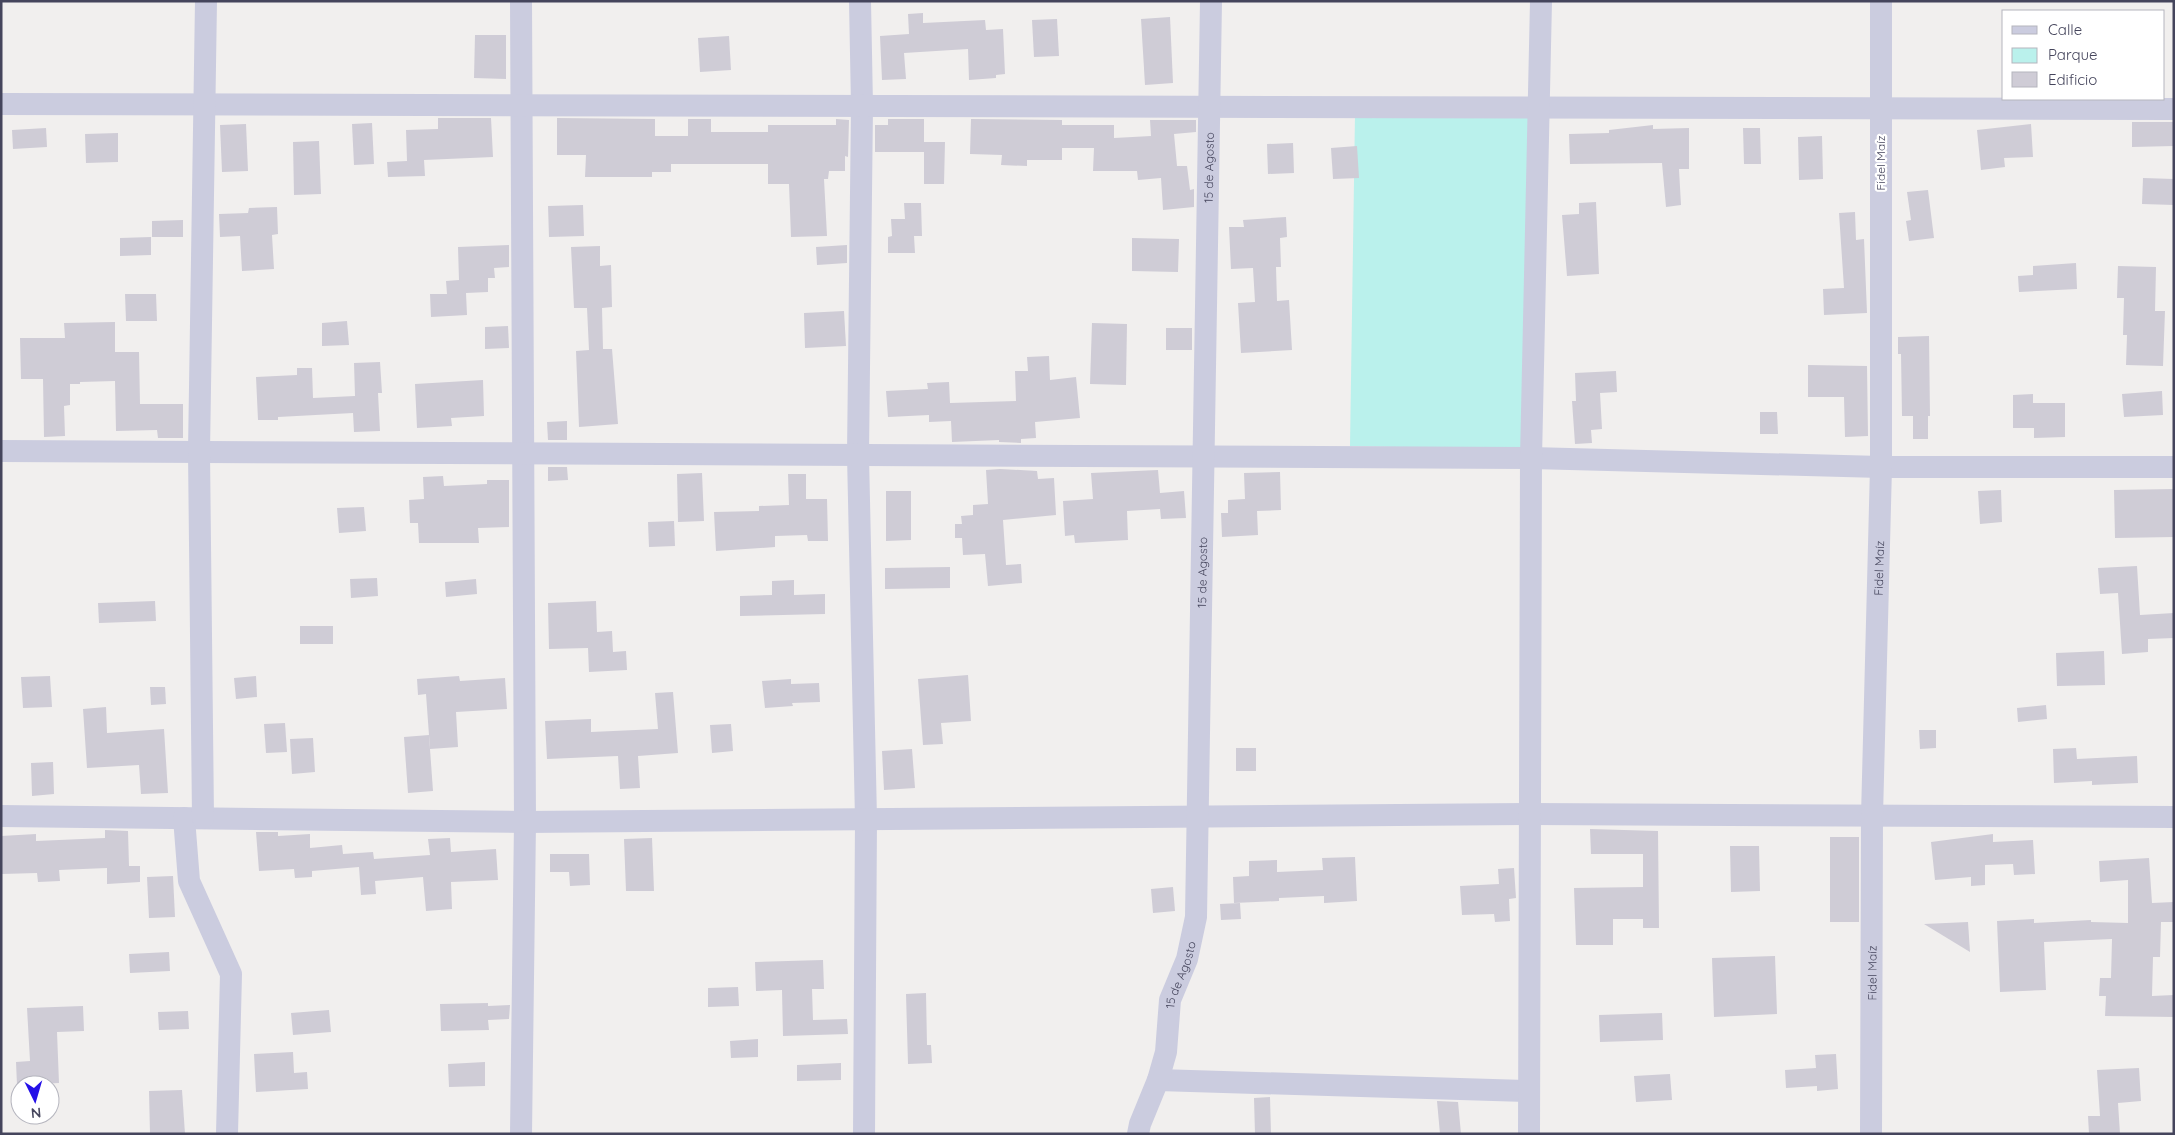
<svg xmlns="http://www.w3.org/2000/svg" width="2175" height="1135" font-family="Quicksand,sans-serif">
<rect width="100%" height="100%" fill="#f1efee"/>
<polygon fill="#baf1ec" points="1355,114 1536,117 1525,450 1350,446"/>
<g fill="#cfccd6">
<polygon points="923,13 923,23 985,20 986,30 1003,29 1005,74 996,75 996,78 969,80 968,49 904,53 906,79 882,80 880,36 909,34 908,14"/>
<polygon points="1170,17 1173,83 1145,85 1141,19"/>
<polygon points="1057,19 1059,56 1034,57 1032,20"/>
<polygon points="475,35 506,35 506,79 474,78"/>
<polygon points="729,36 731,70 700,72 698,38"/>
<polygon points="438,118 491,118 493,157 424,160 425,176 388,177 387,162 407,161 406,130 438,129"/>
<polygon points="557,118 655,119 655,136 688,136 688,119 711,119 711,132 768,132 768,125 836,125 836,119 849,120 848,157 845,156 845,171 829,171 828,179 824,179 827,236 791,237 789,184 768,184 768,164 671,164 671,172 652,172 652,177 585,177 586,155 557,155"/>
<polygon points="888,119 924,119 924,142 945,142 944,184 924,184 924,143 924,152 875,152 875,125 888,125"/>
<polygon points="971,119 1062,120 1062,125 1114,125 1114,138 1151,136 1150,120 1196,120 1196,132 1174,134 1177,166 1187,166 1190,190 1194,189 1194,207 1163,210 1161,178 1138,180 1137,171 1093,171 1094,148 1062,148 1062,160 1027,160 1027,166 1001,165 1002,155 970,154"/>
<polygon points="2132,122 2174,122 2174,146 2132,147"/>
<polygon points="372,123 374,164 354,165 352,124"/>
<polygon points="246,124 248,171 222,172 220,125"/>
<polygon points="2031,124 2033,157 2004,158 2005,167 1981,170 1977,130"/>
<polygon points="1653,125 1653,129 1689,128 1689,169 1679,169 1681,205 1666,207 1662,163 1570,164 1569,134 1609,133 1609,130"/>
<polygon points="46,128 47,147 13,149 12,130"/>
<polygon points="1743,128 1760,128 1761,164 1744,164"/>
<polygon points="118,133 118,162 86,163 85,134"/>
<polygon points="1822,136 1823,179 1799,180 1798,137"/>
<polygon points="319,141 321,194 294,195 293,142"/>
<polygon points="1293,143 1294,173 1268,174 1267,144"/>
<polygon points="1357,146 1359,178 1333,179 1331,148"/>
<polygon points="2143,178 2174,179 2174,205 2142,204"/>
<polygon points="1928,190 1934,238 1909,241 1906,221 1911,220 1907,192"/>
<polygon points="1596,202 1599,274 1567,276 1562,215 1579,214 1579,203"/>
<polygon points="904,203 921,203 922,236 914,236 915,253 888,253 888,237 892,236 891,219 905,219"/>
<polygon points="583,205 584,236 549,237 548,206"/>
<polygon points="277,207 278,234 272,235 274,269 242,271 240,236 220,237 219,214 248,213 249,208"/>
<polygon points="1855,212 1856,240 1864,239 1867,313 1824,315 1823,289 1844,288 1839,213"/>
<polygon points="1286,217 1287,237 1280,238 1281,267 1276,267 1277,301 1289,300 1292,350 1241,353 1238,303 1255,302 1253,268 1231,269 1229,227 1244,227 1243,220"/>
<polygon points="183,220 183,237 152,237 152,221"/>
<polygon points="151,237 151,255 120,256 120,238"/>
<polygon points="1132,238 1179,239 1178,272 1132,271"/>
<polygon points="509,245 509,267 494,268 495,278 488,278 488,292 466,293 467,315 431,317 430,294 447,294 446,281 459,280 458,247"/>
<polygon points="847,245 847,263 817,265 816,247"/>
<polygon points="600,246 600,266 611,265 612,307 602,308 603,349 612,349 618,424 579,427 576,351 589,350 587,308 574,308 571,247"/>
<polygon points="2076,263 2077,289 2019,292 2018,276 2033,275 2033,266"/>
<polygon points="2118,266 2156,267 2155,311 2165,311 2163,366 2126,365 2127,335 2123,335 2124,298 2117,298"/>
<polygon points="125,294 156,294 157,321 126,321"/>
<polygon points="844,311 846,346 805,348 804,313"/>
<polygon points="347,321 349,345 322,346 322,323"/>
<polygon points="115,322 115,352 139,352 140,404 183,404 183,438 158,438 157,430 116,431 115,381 80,382 80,384 70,384 70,405 64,406 65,436 44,437 43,379 21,379 20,338 65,338 64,323"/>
<polygon points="1092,323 1127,324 1126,385 1090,384"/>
<polygon points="508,326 509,348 485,349 485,327"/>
<rect x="1166" y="328" width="26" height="22"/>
<polygon points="1929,336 1930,416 1928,416 1928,439 1913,439 1913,416 1902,416 1901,354 1898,354 1898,337"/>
<polygon points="1049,356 1050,380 1076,377 1080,418 1035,422 1036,438 1021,439 1021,443 999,442 999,440 952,442 951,421 929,422 929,415 888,417 886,391 928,389 927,383 949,382 950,403 1016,401 1015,371 1028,371 1027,357"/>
<polygon points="380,362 382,393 378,393 380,431 354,432 353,413 278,417 278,420 258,420 256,377 297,375 297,368 312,368 313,398 355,396 354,363"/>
<polygon points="1808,365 1867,366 1868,436 1845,437 1844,397 1808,397"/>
<polygon points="1616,371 1617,392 1600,393 1602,429 1591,430 1592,443 1575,444 1572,401 1576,401 1575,373"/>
<polygon points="483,380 484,416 451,418 452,426 417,428 415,384"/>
<polygon points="2162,391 2163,415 2124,417 2122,394"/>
<polygon points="2033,394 2033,403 2065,403 2065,437 2034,438 2034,428 2013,428 2013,395"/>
<polygon points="1760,412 1777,412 1778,434 1760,434"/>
<polygon points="567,421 567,440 548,440 547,422"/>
<polygon points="548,467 567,467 568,480 548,481"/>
<polygon points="1000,469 1037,471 1038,479 1054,478 1056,515 1003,520 1006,565 1021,564 1022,583 988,586 985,554 963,555 962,538 955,538 955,524 962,524 961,516 973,515 973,505 988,504 986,470"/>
<polygon points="1158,470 1160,493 1184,491 1186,518 1161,519 1160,509 1127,511 1128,540 1075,543 1074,535 1065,536 1063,501 1093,499 1091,473"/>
<polygon points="1280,472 1281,510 1257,511 1258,535 1222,537 1221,513 1228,513 1228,500 1245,499 1244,473"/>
<polygon points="702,473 704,521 678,522 677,474"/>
<polygon points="788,474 806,474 806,499 827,499 828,541 808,541 807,535 775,536 775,547 716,551 714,512 759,511 759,506 789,505"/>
<polygon points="443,476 444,486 487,484 487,480 509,480 509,527 478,528 479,543 419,543 418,523 410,523 409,500 424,499 423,477"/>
<polygon points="2174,489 2174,537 2115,538 2114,490"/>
<polygon points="2001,490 2002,522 1980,524 1978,491"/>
<polygon points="886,491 911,491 911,540 886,541"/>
<polygon points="364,507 366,531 339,533 337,508"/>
<polygon points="674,521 675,546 649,547 648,522"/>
<polygon points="2137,566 2140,615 2174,613 2174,638 2148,639 2148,652 2122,654 2118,593 2100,594 2098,568"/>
<polygon points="950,567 950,588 885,589 885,568"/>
<polygon points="377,578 378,596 351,598 350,579"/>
<polygon points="476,579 477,594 446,597 445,582"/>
<polygon points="794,580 794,595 825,594 825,614 740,616 740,596 772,595 772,581"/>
<polygon points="155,601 156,621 99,623 98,603"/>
<polygon points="596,601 597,632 612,631 613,652 626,651 627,670 589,672 588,648 549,649 548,603"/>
<rect x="300" y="626" width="33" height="18"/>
<polygon points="2104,651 2105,685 2057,686 2056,653"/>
<polygon points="968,675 971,721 941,723 943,744 923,745 918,679"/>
<polygon points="50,676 52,707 23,708 21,677"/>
<polygon points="256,676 257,697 236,699 234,678"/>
<polygon points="459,676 460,681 505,678 507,709 456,712 458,747 430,749 426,694 418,695 417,679"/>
<polygon points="791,679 791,684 819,683 820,702 792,703 793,706 765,708 762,681"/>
<polygon points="150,687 165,687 166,704 151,705"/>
<polygon points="673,692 678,753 638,756 640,788 620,789 618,756 547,759 545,721 591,719 591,732 658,729 655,693"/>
<polygon points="2046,705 2047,719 2018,722 2017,708"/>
<polygon points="106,707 107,733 164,729 168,793 141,794 139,765 87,768 83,709"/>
<polygon points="285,723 287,752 266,753 264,724"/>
<polygon points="731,724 733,751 712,753 710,725"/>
<polygon points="1919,730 1936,730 1936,748 1920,749"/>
<polygon points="429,735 433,791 408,793 404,737"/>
<polygon points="313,738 315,772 292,774 290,739"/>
<rect x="1236" y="748" width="20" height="23"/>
<polygon points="2076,748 2077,759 2137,756 2138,783 2092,785 2092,781 2054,783 2053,749"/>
<polygon points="912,749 915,788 884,790 882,751"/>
<polygon points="53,762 54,794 32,796 31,763"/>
<polygon points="1590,829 1658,831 1659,928 1643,928 1643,919 1613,919 1613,945 1576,945 1574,888 1643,887 1643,854 1591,854"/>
<polygon points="105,830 128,831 129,866 140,866 140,882 107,884 107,868 59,870 60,881 38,882 37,873 2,874 1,836 36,834 36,841 105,838"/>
<polygon points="256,832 278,832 278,836 310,834 310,848 342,845 343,854 373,852 374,859 430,855 428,839 450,838 451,852 496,849 498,880 451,882 452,909 426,911 423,877 375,881 376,894 361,895 359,867 312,871 312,877 295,878 294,869 259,871"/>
<polygon points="1993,834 1993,842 2033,840 2035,874 2014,875 2013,864 1985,865 1985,885 1971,886 1971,877 1935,880 1931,842"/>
<rect x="1830" y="837" width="29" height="85"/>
<polygon points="652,838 654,891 626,891 624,839"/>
<polygon points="1730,846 1759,846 1760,891 1731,892"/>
<polygon points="550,854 589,854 590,885 570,886 569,872 550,872"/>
<polygon points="1355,857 1357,901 1324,903 1324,896 1279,898 1279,901 1234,903 1233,877 1249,876 1249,861 1277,860 1277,872 1323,870 1322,858"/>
<polygon points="2149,858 2152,903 2174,902 2174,922 2161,922 2160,957 2153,957 2152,996 2174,995 2174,1017 2105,1016 2106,996 2099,996 2100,978 2111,978 2112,939 2044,942 2046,990 2000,992 1997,921 2034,919 2034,923 2091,920 2091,922 2128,923 2128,880 2100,882 2099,861"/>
<polygon points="1514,868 1516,898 1509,899 1510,921 1495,922 1494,914 1462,915 1460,886 1499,884 1498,869"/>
<polygon points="173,876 175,917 149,918 147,877"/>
<polygon points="1173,887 1175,911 1153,913 1151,889"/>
<polygon points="1240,903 1241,919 1221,920 1220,904"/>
<polygon points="1968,922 1970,952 1924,924"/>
<polygon points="169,952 170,971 130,973 129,954"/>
<polygon points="1775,956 1777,1014 1714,1017 1712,958"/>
<polygon points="823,960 824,989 812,989 813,1020 847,1019 848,1034 783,1036 782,990 756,991 755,962"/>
<polygon points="738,987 739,1006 708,1007 708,988"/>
<polygon points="926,993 927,1045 931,1045 932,1063 908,1064 906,994"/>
<polygon points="488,1003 488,1006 510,1005 509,1019 488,1020 489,1030 441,1031 440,1004"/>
<polygon points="83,1006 84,1031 57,1032 59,1083 17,1085 16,1062 30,1061 27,1008"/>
<polygon points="329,1010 331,1032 293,1035 291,1013"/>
<polygon points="188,1011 189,1029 159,1030 158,1012"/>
<polygon points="1662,1013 1663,1040 1600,1042 1599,1015"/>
<polygon points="758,1039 758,1057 731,1058 730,1041"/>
<polygon points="293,1052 294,1073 307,1072 308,1089 256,1092 254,1054"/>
<polygon points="1836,1054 1838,1089 1817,1091 1817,1086 1786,1088 1785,1070 1816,1068 1815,1055"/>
<polygon points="485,1062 485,1086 449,1087 448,1064"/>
<polygon points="841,1063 841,1080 797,1081 797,1065"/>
<polygon points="2139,1068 2141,1101 2118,1103 2120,1134 2089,1134 2088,1116 2100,1116 2097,1070"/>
<polygon points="1670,1074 1672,1100 1636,1102 1634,1076"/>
<polygon points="182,1090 185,1134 150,1134 149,1091"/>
<polygon points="1270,1097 1271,1134 1255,1134 1254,1098"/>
<polygon points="1437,1101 1458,1102 1461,1134 1440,1134"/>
</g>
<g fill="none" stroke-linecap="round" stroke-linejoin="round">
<g stroke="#cbccdf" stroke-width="22">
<polyline points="521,1 525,822 521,1134"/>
<polyline points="860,1 862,106 858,455 866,819 864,1134"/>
<polyline points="1,104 2174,109"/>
<polyline points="1,451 1531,458 1881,467 2174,467"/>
<polyline points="1,816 525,822 1530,814 2174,817"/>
<polyline points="184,818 189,881 231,974 227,1134"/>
<polyline points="203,818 199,452 206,1"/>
<polyline points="1158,1080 1529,1091"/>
<path id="s1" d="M1138 1134 1140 1124 1158 1080 1166 1052 1170 1000 1187 959 1196 917 1211 1"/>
<polyline points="1529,1134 1531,458 1541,1"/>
<path id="s2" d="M1871 1134 1872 816 1881 467V1"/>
</g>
</g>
<g text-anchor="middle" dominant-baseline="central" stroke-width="4.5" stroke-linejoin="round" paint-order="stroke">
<g font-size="12" fill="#45455c" stroke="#fff">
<text transform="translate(1880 163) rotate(-90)">Fidel Maíz</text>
<text stroke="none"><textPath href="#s1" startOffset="976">15 de Agosto</textPath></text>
<text stroke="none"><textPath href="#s2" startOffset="566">Fidel Maíz</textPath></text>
<text stroke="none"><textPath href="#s1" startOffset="571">15 de Agosto</textPath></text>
<text stroke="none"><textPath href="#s2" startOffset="161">Fidel Maíz</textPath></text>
<text stroke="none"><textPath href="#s1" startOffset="166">15 de Agosto</textPath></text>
</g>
</g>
<rect width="2175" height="1135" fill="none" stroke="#45455c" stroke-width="5"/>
<rect x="2002" y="10" width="162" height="90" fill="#ffffff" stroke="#b5b5be"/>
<rect x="2012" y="26" width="25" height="8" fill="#cbccdf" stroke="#b5b5be"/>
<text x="2048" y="35" font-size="15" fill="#45455c">Calle</text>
<rect x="2012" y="48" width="25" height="15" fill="#baf1ec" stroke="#b5b5be"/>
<text x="2048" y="60" font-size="15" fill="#45455c">Parque</text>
<rect x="2012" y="72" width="25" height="15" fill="#cfccd6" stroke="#b5b5be"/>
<text x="2048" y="85" font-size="15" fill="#45455c">Edificio</text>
<g transform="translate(35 1100) rotate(175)"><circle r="24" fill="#ffffff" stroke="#b5b5be"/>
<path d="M0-4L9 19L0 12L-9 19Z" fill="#2510e8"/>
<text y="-8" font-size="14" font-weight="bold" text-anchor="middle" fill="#45455c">N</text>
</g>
</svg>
